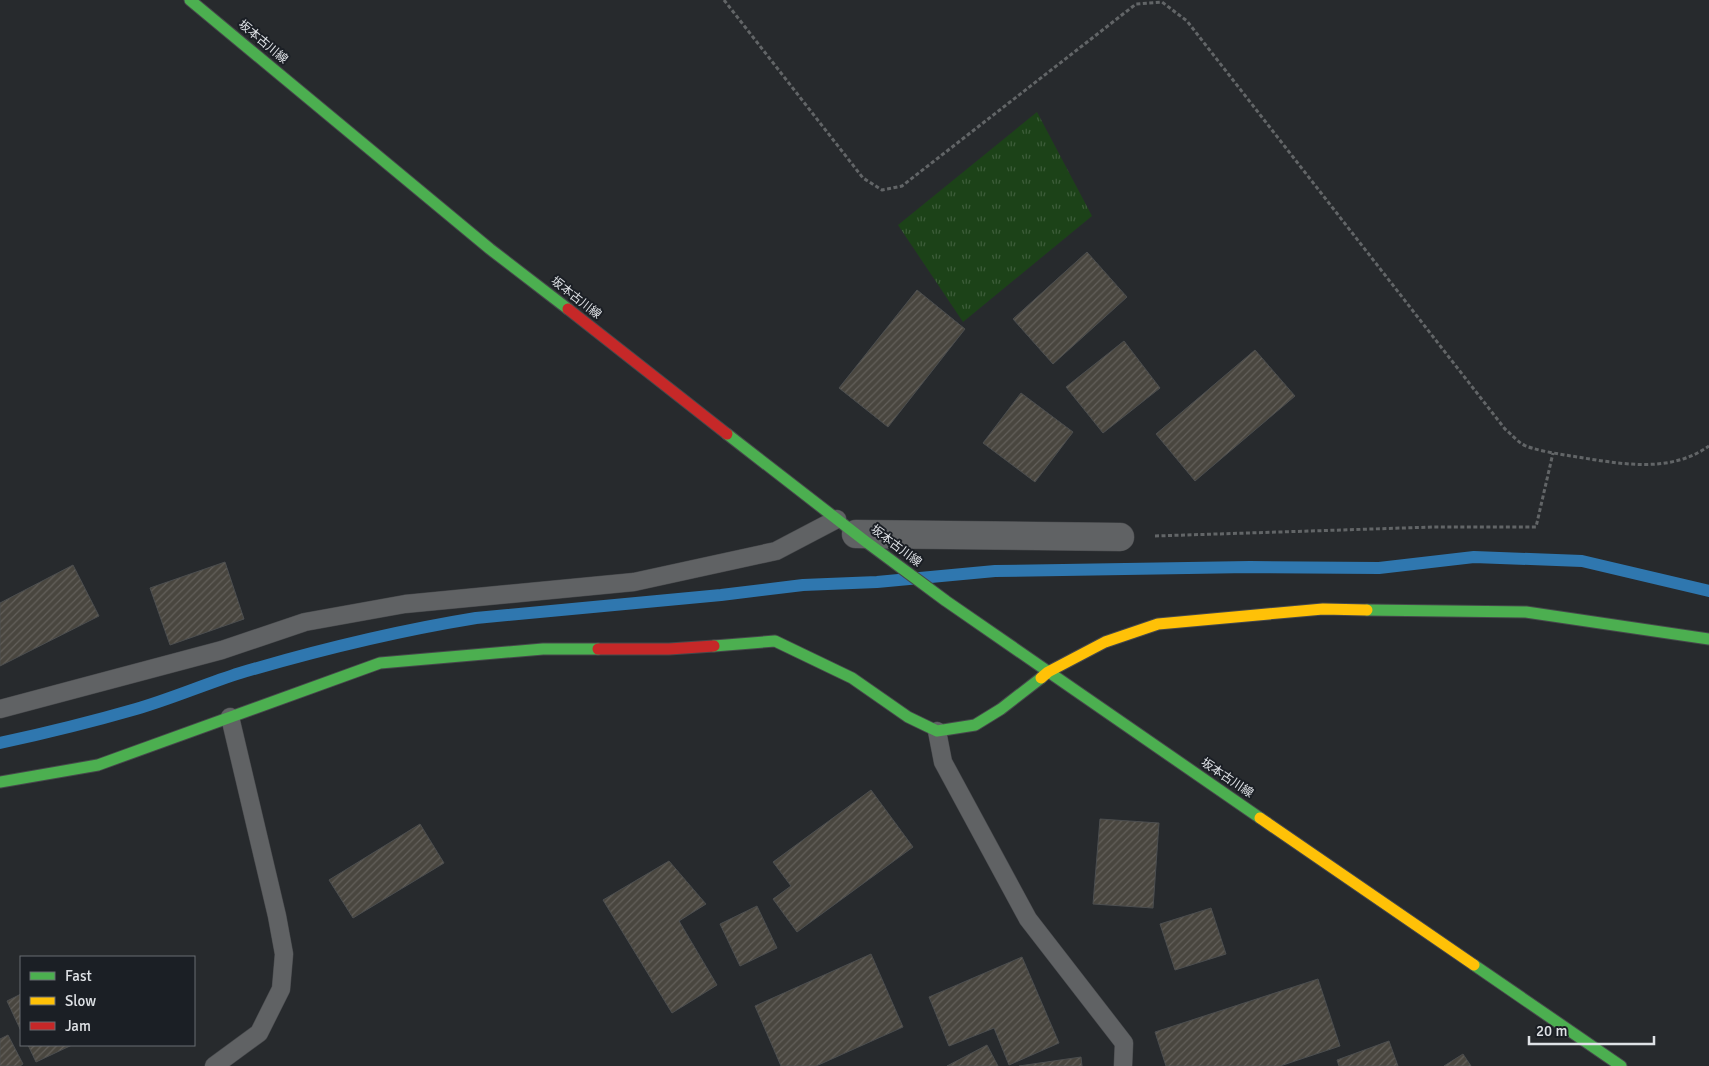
<svg xmlns="http://www.w3.org/2000/svg" width="1709" height="1066" font-family="Signika,'Noto Sans JP',sans-serif">
<defs>
<pattern id="grass-tufts" width="24" height="20" patternUnits="userSpaceOnUse" patternTransform="scale(1.25)"><rect width="24" height="20" fill="#1c4218"/><path d="M3 7l-1-3M5 7V3M7 7l1-3M15 17l-1-3M17 17v-4M19 17l1-3" fill="none" stroke="#3d5d3a"/></pattern>
<pattern id="building-hatch" width="6" height="6" patternUnits="userSpaceOnUse" patternTransform="scale(1.25)"><rect width="6" height="6" fill="#49463f"/><path d="M-1 1l2-2M0 6l6-6M5 7l2-2" fill="none" stroke="#63605b"/></pattern>
</defs>
<rect width="100%" height="100%" fill="#272a2d"/>
<polygon fill="url(#grass-tufts)" points="1037,112 1092,216 963,322 898,225"/>
<g fill="none" stroke-linecap="round" stroke-linejoin="round">
<path stroke="#2f77af" stroke-width="12" d="M0 743C46 733 91 722 136 709 171 699 205 684 240 673 318 650 396 631 476 618L721 595 803 585 877 582 995 571 1250 567 1379 568 1474 557 1582 561 1709 591"/>
</g>
<g fill="url(#building-hatch)" stroke="#4c4e4f">
<polygon points="1087,252 1127,297 1053,364 1013,319"/>
<polygon points="917,290 965,329 888,427 839,388"/>
<polygon points="1124,341 1160,388 1103,433 1066,387"/>
<polygon points="1255,350 1295,396 1195,481 1156,434"/>
<polygon points="1021,393 1073,432 1035,482 983,443"/>
<polygon points="225,562 244,619 170,645 150,588"/>
<polygon points="73,565 99,616 0,666 0,603"/>
<polygon points="871,790 913,847 797,932 773,899 791,886 773,862"/>
<polygon points="1100,819 1159,823 1153,908 1093,904"/>
<polygon points="420,824 444,863 353,918 329,880"/>
<polygon points="669,861 706,904 679,921 717,985 672,1013 603,900"/>
<polygon points="757,906 777,948 740,966 720,924"/>
<polygon points="1211,908 1226,954 1175,970 1160,924"/>
<polygon points="871,954 903,1027 816,1066 781,1066 755,1006"/>
<polygon points="1022,957 1059,1043 1009,1065 994,1028 949,1046 929,997"/>
<polygon points="1318,979 1340,1046 1280,1066 1166,1066 1155,1032"/>
<polygon points="21,994 21,1031 7,1001"/>
<polygon points="8,1035 23,1064 20,1066 0,1066 0,1039"/>
<polygon points="1389,1041 1398,1066 1339,1066 1337,1060"/>
<polygon points="28,1045 72,1045 36,1062"/>
<polygon points="987,1045 998,1066 947,1066"/>
<polygon points="1463,1054 1471,1066 1444,1066"/>
<polygon points="1081,1057 1082,1066 1019,1066"/>
</g>
<g fill="none" stroke-linecap="round" stroke-linejoin="round">
<g stroke="#46484b" stroke-width="19">
<g id="lane">
<polyline points="0,709 222,650 305,622 405,604 634,582 776,551 837,519"/>
<polyline points="937,731 943,762 1028,919 1124,1043 1123,1066"/>
<polyline points="214,1066 259,1033 281,989 284,954 277,916 230,717"/>
</g>
</g>
<g stroke="#46484b" stroke-width="29">
<polyline id="street" points="856,534 1120,537"/>
</g>
<g stroke="#46484b" stroke-width="13">
<g id="fast">
<polyline points="190,0 490,249 568,309"/>
<polyline points="727,434 865,541 946,601 1260,818"/>
<polyline points="1367,610 1526,612 1709,639"/>
<polyline points="714,646 775,641 852,678 908,717 937,731 975,725 1001,709 1041,678"/>
<polyline points="0,782 98,765 380,663 543,649 598,649"/>
<polyline points="1474,965 1621,1066"/>
</g>
</g>
<g stroke="#46484b" stroke-width="13">
<g id="slow">
<polyline points="1041,678 1048,672 1105,642 1158,624 1323,609 1367,610"/>
<polyline points="1260,818 1474,965"/>
</g>
</g>
<g stroke="#46484b" stroke-width="13">
<g id="jam">
<polyline points="568,309 727,434"/>
<polyline points="598,649 669,649 714,646"/>
</g>
</g>
<g stroke="#626567" stroke-width="3" stroke-dasharray="4 2.5" stroke-linecap="butt">
<path d="M724 0 863 178 882 190 902 186 1136 4 1162 2 1187 21 1505 429C1511 434 1516 440 1522 444 1532 450 1559 454 1571 456 1617 463 1668 475 1709 446"/>
<polyline points="1155,536 1434,527 1536,527 1553,453"/>
</g>
<use href="#lane" stroke="#606264" stroke-width="18"/>
<use href="#street" stroke="#606264" stroke-width="28"/>
<use href="#fast" stroke="#4caf50" stroke-width="11"/>
<use href="#slow" stroke="#ffc107" stroke-width="11"/>
<use href="#jam" stroke="#c62828" stroke-width="11"/>
</g>
<g text-anchor="middle" dominant-baseline="central" stroke-width="4" stroke-linejoin="round" paint-order="stroke">
<g font-size="12" fill="#dfe2e6" stroke="#1b1f25">
<text transform="translate(263 42) rotate(40)">坂本古川線</text>
<text transform="translate(576 298) rotate(38)">坂本古川線</text>
<text transform="translate(896 546) rotate(37)">坂本古川線</text>
<text transform="translate(1227 778) rotate(34)">坂本古川線</text>
</g>
</g>
<rect x="20" y="956" width="175" height="90" fill="#1b1f25" stroke="#696d72"/>
<rect x="30" y="972" width="25" height="8" fill="#4caf50" stroke="#696d72"/>
<text x="65" y="981" font-size="15" fill="#dfe2e6">Fast</text>
<rect x="30" y="997" width="25" height="8" fill="#ffc107" stroke="#696d72"/>
<text x="65" y="1006" font-size="15" fill="#dfe2e6">Slow</text>
<rect x="30" y="1022" width="25" height="8" fill="#c62828" stroke="#696d72"/>
<text x="65" y="1031" font-size="15" fill="#dfe2e6">Jam</text>
<path d="M1529 1036v8h125v-8" fill="none" stroke="#dfe2e6" stroke-width="2.5"/>
<text x="1536" y="1036" font-size="15" fill="#dfe2e6" stroke="#1b1f25" stroke-width="4" paint-order="stroke">20 m</text>
</svg>
